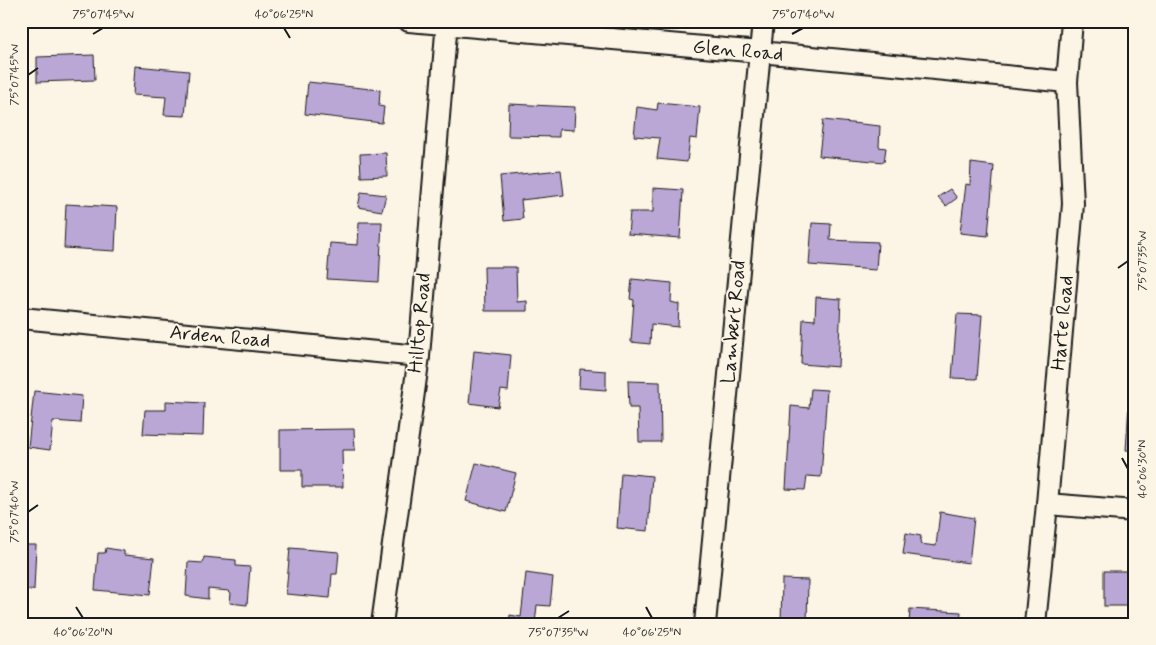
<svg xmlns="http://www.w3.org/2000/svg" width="1156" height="645" font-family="Mynerve,sans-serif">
<rect width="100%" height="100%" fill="#fcf5e5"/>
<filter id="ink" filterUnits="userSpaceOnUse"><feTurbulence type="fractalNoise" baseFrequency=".02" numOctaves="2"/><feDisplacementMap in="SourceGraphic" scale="10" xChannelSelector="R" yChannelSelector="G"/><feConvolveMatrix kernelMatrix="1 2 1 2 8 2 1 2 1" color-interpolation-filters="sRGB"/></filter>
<g filter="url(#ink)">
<g fill="#bba7d6" stroke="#1c1c1c">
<polygon points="94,55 95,80 37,82 37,57"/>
<polygon points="135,66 189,71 185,116 164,115 166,97 133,95"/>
<polygon points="308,82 380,90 379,106 384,107 382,123 305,114"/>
<polygon points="658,103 700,107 697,139 690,138 687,162 657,159 660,138 634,136 637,107 657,110"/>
<polygon points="509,104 575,107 574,130 559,129 559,137 508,136"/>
<polygon points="823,120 880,126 879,147 886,148 884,162 819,156"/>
<polygon points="386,153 387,176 361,177 360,154"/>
<polygon points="971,163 994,166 988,236 960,233 966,184 970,185"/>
<polygon points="561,170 564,195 521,200 523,219 504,221 500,176"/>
<polygon points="653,188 683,190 680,238 628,234 630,212 653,212"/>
<polygon points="950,189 957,198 946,206 938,197"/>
<polygon points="361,192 386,195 382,211 358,207"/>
<polygon points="66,204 117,207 115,251 64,248"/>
<polygon points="359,222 382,222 379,282 327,279 330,243 358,245"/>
<polygon points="812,223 831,224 830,240 878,242 876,270 809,265"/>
<polygon points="484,267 516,267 517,302 527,301 527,311 485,311"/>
<polygon points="632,279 672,283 671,302 679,304 678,327 651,324 650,344 631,342 634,300 630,299"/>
<polygon points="816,297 841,299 838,367 801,364 803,319 815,320"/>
<polygon points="957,314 982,315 977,379 952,378"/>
<polygon points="474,351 511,355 508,391 501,390 498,407 469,403"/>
<polygon points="580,369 606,371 606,390 579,388"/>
<polygon points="628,381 660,382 661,442 639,442 638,408 629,408"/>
<polygon points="811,389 827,390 821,477 807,476 805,490 786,489 791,406 809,408"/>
<polygon points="34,391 82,396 80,423 53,421 50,450 28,447"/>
<polygon points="166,401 204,403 203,436 143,434 145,410 166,410"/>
<polygon points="1129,404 1135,404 1135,451 1126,450"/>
<polygon points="354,429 355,450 342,450 343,487 302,487 302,470 280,470 280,430"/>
<polygon points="476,463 516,473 506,512 466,501"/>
<polygon points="621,473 652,476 648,531 617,528"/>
<polygon points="940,512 974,518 969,563 903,554 906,533 921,536 920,544 936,546"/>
<polygon points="21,545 36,545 34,590 21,590"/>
<polygon points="106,548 124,551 124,555 154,558 150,595 95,590 98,553 105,553"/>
<polygon points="290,548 339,552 337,574 332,574 330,598 286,594"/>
<polygon points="204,557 236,560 236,566 250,567 247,605 230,603 231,593 229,591 208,589 208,599 186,596 188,562 203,563"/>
<rect x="1104" y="571" width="31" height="35"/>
<polygon points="526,573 553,577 550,606 537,605 535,624 509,624 510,615 521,617"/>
<polygon points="782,579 808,580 807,624 781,624"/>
<polygon points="910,609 961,612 960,624 909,624"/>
</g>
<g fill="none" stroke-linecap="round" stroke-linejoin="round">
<g stroke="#1c1c1c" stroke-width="24">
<g id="street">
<polyline points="409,21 760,52 1067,82"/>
<polyline points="21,318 419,356"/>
<polyline points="1047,504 1135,511"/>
<polyline points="382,624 419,356 447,21"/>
<polyline points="705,624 763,21"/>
<polyline points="1035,624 1047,504 1073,204 1067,82 1072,21"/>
</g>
</g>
<use href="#street" stroke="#fcf5e5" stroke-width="20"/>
</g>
</g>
<path fill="none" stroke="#1c1c1c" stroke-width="2" d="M284 28 290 38M93 34 103 28M792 34 803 28M28 75 38 68M1118 268 1128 261M1122 458 1128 469M28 512 38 505M76 607 83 618M646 607 652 618M558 618 569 611"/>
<g text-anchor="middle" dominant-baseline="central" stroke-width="4" stroke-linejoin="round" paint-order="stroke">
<g font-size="20" fill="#1c1c1c" stroke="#fcf5e5">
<text transform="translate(738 51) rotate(5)">Glen Road</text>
<text transform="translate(734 322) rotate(-85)">Lambert Road</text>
<text transform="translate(420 323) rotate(-85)">Hilltop Road</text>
<text transform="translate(1063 323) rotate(-85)">Harte Road</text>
<text transform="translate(220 337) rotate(5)">Arden Road</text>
</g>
</g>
<rect width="1156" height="645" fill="none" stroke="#fcf5e5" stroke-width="55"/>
<rect x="28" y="28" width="1100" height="590" fill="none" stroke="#1c1c1c" stroke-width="2"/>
<g font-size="12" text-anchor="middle" fill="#1c1c1c">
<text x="103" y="18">75°07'45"W</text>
<text x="284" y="18">40°06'25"N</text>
<text x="803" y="18">75°07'40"W</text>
<text transform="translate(14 75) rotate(-90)" y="4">75°07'45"W</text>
<text transform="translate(1142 261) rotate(-90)" y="4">75°07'35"W</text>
<text transform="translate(1142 469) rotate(-90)" y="4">40°06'30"N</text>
<text transform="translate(14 512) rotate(-90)" y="4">75°07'40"W</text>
<text x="83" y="636">40°06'20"N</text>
<text x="558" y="636">75°07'35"W</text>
<text x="652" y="636">40°06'25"N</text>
</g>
</svg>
